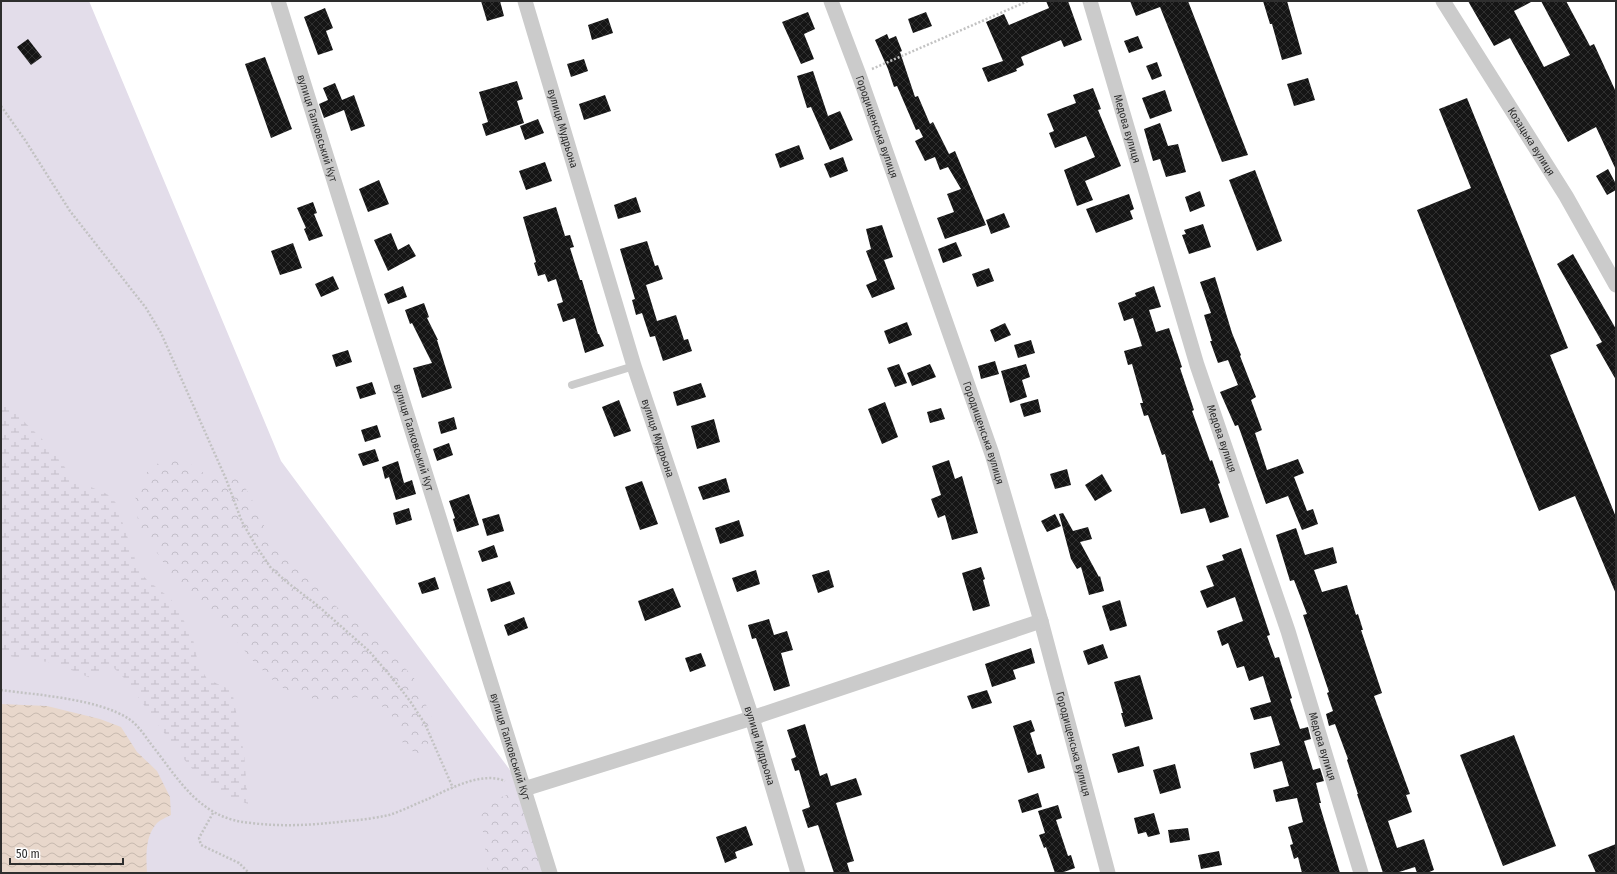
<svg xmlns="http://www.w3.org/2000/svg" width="1617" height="874" font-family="'Fira Sans Condensed',sans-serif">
<defs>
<pattern id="forest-crowns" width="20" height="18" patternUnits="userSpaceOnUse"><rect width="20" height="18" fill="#e3ddea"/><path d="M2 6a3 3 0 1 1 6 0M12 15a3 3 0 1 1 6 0" fill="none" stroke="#c3bec9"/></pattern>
<pattern id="wetland-marsh" width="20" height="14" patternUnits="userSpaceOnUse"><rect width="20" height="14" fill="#e3ddea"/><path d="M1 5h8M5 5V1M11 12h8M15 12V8" fill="none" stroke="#c3bec9"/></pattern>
<pattern id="water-waves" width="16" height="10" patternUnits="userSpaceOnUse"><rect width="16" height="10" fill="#e8d7cb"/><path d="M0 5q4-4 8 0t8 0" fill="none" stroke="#c7b9af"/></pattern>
<pattern id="building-cross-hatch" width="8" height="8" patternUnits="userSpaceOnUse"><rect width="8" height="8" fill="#151515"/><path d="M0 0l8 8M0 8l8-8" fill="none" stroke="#2f2f2f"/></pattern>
</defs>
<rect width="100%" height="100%" fill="#fff"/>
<polygon fill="#e3ddea" points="1,1 89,1 281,461 524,789 550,873 1,873"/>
<g fill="url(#forest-crowns)">
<polygon points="167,456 189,463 202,472 215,478 237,475 251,497 259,517 269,534 286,557 341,611 361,623 381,641 397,659 414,678 435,725 424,755 406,749 400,737 395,720 387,709 363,697 320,700 294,694 278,685 254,662 215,615 177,581 169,571 141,528 138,521 135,492 145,474"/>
<polygon points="524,789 550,873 488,873 481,816 493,800"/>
</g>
<polygon fill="url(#wetland-marsh)" points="1,402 8,406 44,441 75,480 107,494 116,503 139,571 147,580 170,598 180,613 193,639 198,663 207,679 229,689 233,696 244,753 248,804 221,793 199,777 178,752 125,679 113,667 102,670 93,679 54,663 1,655"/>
<path fill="url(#water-waves)" d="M1 704 47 706 100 719 121 727 137 752 157 771 170 797 171 815C167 817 160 820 157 823 145 836 146 856 147 873H1Z"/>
<g fill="url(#building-cross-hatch)">
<polygon points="481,1 500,1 504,16 487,21"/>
<polygon points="1046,1 1068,1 1082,40 1064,47 1061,40 1021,57 1024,65 1016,69 1017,71 988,82 982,68 1003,61 986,22 1004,14 1009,25 1049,8"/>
<polygon points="1130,1 1188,1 1248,155 1222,162 1160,7 1136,16"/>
<polygon points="1263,1 1287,1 1302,54 1282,60 1272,24 1270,24"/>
<polygon points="1468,1 1533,1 1514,11 1544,67 1570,55 1541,1 1566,1 1590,46 1594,44 1616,92 1616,170 1596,127 1568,142 1510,38 1494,46"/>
<polygon points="325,8 333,28 326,31 333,50 318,55 304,17"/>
<polygon points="808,12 815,29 804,34 814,59 801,64 782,22"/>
<polygon points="926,12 932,26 913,33 908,19"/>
<polygon points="608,18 613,33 592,40 588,25"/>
<polygon points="887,34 889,39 896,36 902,51 900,52 915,97 918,96 930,124 933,122 949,154 955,151 986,225 945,239 937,218 954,212 947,194 961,189 948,167 940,170 935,157 925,161 915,141 923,137 919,129 916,130 897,86 894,87 888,69 875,40"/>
<polygon points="1138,36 1143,48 1129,53 1124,41"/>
<polygon points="28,39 42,57 31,65 17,47"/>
<polygon points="265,57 292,129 271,138 245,64"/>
<polygon points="584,59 588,71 571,77 567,64"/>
<polygon points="1157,62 1162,76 1152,80 1146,66"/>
<polygon points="813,71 828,116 840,111 853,140 830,150 811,107 807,108 797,76"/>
<polygon points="1308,78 1315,100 1294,106 1287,84"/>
<polygon points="517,81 523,99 517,101 524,123 486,136 482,124 488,122 479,92"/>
<polygon points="335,83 342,100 354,95 365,126 351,131 344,110 324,118 319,104 328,100 323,88"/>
<polygon points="1093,88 1101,109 1098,110 1121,166 1085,181 1093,200 1077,206 1064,170 1095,157 1086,136 1055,148 1049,133 1054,131 1047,114 1076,103 1073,95"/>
<polygon points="1165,90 1172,111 1150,119 1142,98"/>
<polygon points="605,95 611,111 584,120 579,104"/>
<polygon points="1467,98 1568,348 1550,355 1616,517 1616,594 1575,496 1539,511 1417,210 1471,188 1439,109"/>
<polygon points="538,119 544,133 525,140 520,126"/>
<polygon points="1160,123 1168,146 1178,144 1186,172 1166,177 1160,159 1153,161 1144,129"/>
<polygon points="799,145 804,159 780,168 775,154"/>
<polygon points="843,157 848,171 830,178 824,164"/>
<polygon points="545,162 552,181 526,190 519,171"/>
<polygon points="1608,169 1616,184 1616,190 1607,195 1596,176"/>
<polygon points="1255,170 1282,241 1257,251 1229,180"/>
<polygon points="379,180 389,204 368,212 359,189"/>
<polygon points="1200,191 1205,206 1190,212 1185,197"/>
<polygon points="1129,194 1134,209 1130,211 1133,219 1096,233 1086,209"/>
<polygon points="636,197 641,212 618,219 614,205"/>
<polygon points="313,202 317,213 314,214 323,236 309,241 304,229 306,228 297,208"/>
<polygon points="556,207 565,236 570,235 574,247 570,248 580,280 582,280 598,334 599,334 604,346 585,353 575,318 563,322 557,304 563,302 556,279 548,282 545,274 538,276 534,263 536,262 523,217"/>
<polygon points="1004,213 1010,227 991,234 986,220"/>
<polygon points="1203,224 1211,247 1189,254 1182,235 1186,234 1184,230"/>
<polygon points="882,225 893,257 884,260 895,289 872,298 866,285 877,280 866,251 871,249 866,229"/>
<polygon points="391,233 398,250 409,244 416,256 388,271 374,240"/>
<polygon points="647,241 655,266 658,265 663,279 646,285 657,321 676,315 684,340 688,339 692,351 663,361 655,336 650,337 642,313 636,315 632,300 635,299 620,249"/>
<polygon points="956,242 962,256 943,263 938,249"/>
<polygon points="293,243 302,268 280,275 271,251"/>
<polygon points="1573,254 1616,329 1616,380 1596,345 1602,342 1557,264"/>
<polygon points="989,268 994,281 977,287 972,274"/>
<polygon points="333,276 339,289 321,297 315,284"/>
<polygon points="1215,277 1232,333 1241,355 1240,356 1256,397 1251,400 1262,430 1255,433 1267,470 1298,459 1304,473 1294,477 1307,511 1313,509 1318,524 1302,530 1288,496 1266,504 1238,425 1235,426 1220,392 1238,385 1228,360 1218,363 1210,341 1212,341 1204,315 1211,313 1200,282"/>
<polygon points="403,286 407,297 388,304 384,294"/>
<polygon points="1154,286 1161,307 1149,310 1156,332 1169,328 1182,367 1180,368 1194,410 1192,411 1210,461 1212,460 1220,483 1218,484 1229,517 1210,523 1205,508 1181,514 1165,454 1162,455 1148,415 1144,416 1140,403 1143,403 1132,364 1128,365 1124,351 1142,346 1133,318 1124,321 1118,303 1136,296 1135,293"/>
<polygon points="424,303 429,317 427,318 438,340 437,340 452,388 422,398 413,368 432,363 412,323 410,324 405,310"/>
<polygon points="907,322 912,335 889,344 884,331"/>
<polygon points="1005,323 1011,335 995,342 990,330"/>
<polygon points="1031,340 1035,353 1018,358 1014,345"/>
<polygon points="348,350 352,362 336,367 332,355"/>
<polygon points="995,361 999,374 981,379 978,366"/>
<polygon points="899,364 907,383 895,387 887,368"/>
<polygon points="930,364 936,377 912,386 907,373"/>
<polygon points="1026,364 1030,377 1022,380 1027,397 1010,403 1001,371"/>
<polygon points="372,382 376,394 360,399 356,387"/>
<polygon points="701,383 706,397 677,406 673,392"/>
<polygon points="1038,399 1041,412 1024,417 1020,404"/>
<polygon points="619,400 631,431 614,437 602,407"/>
<polygon points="885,402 898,437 882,444 868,409"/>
<polygon points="941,408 945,419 930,423 927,412"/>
<polygon points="454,417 457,429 441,434 438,422"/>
<polygon points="714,419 720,442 697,449 691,426"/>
<polygon points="377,425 381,437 365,442 361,430"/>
<polygon points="449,443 453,455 437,461 433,449"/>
<polygon points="375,449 379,461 363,466 358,454"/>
<polygon points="949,460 955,479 962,476 978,533 952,540 945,515 938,518 931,499 941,495 932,466"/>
<polygon points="398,461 404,483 412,480 416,494 396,500 389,477 385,479 382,467"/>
<polygon points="1067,469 1071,485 1055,489 1050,474"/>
<polygon points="1102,474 1112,491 1095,501 1085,485"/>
<polygon points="726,478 730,492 703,500 698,487"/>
<polygon points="642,481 658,524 640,530 625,487"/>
<polygon points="469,494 479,525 457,532 453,519 455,518 449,501"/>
<polygon points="409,508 412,520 396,525 393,513"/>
<polygon points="1063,513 1073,531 1088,527 1092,539 1080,542 1099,577 1100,576 1104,591 1089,595 1081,567 1077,569 1071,559 1059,514"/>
<polygon points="499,514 504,531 487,536 482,519"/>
<polygon points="1055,514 1061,526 1047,532 1041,521"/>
<polygon points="739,520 744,536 720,544 715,528"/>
<polygon points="1296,528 1305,555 1333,547 1337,563 1314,570 1322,592 1347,585 1356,615 1358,614 1363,630 1361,630 1382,693 1374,696 1410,794 1406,795 1412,812 1388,821 1397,848 1424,839 1434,870 1427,873 1417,873 1415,867 1396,873 1383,873 1357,794 1358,794 1347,760 1348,759 1335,724 1329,726 1326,714 1333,711 1327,693 1329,692 1303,615 1307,614 1294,580 1290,581 1276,535"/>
<polygon points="494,545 498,557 482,562 478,551"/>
<polygon points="1241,548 1270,635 1267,636 1275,658 1279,657 1292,698 1290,699 1300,729 1308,727 1311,739 1304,741 1313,770 1320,768 1324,781 1316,783 1321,803 1319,803 1340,873 1302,873 1298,857 1294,859 1290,845 1293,844 1288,827 1303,822 1297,798 1276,802 1273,790 1289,786 1282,761 1254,769 1250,753 1280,745 1271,716 1254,720 1250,708 1271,702 1263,676 1249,681 1244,666 1237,668 1228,643 1222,646 1217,631 1243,621 1235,597 1207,608 1200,591 1214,586 1206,566 1224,560 1222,555"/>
<polygon points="981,567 985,579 983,580 990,606 973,611 962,573"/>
<polygon points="756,570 760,584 737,592 732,578"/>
<polygon points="829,570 834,587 818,593 812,575"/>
<polygon points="435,577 439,589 422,594 418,583"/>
<polygon points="510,581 515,594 491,602 487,589"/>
<polygon points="673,588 681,607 645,621 638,601"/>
<polygon points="1120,600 1127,626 1110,631 1102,606"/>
<polygon points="524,617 528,628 508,636 504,625"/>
<polygon points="769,619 774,635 787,631 793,650 781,653 790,686 774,691 756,638 752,639 748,625"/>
<polygon points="1103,644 1108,658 1088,665 1083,651"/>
<polygon points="1031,648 1035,663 1013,670 1016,679 992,687 985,664"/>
<polygon points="701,653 706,666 690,672 685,658"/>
<polygon points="1140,675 1153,719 1125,727 1121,713 1123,713 1114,682"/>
<polygon points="987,690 992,703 972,709 967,696"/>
<polygon points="1031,720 1035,731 1030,733 1037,755 1041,754 1045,768 1028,773 1013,726"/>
<polygon points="805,724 820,776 827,773 831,786 856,778 862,795 836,803 854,861 847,863 850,873 834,873 818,825 808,828 802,810 810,807 799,770 795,771 791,759 796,757 787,730"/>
<polygon points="1514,735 1556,846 1503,866 1460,755"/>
<polygon points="1139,746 1144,766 1118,773 1112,754"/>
<polygon points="1175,764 1181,788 1160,794 1153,770"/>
<polygon points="1038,793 1042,807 1022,813 1018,800"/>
<polygon points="1058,805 1062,818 1056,820 1068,856 1071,855 1075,868 1061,873 1055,873 1046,847 1044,848 1039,835 1045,833 1038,811"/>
<polygon points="1154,813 1160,834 1148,837 1146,832 1138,834 1134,818"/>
<polygon points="746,826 753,845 735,852 737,858 725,863 716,837"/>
<polygon points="1188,828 1190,840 1170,843 1168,830"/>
<polygon points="1616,844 1616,873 1596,873 1588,855"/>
<polygon points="1219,851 1222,865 1201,869 1198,855"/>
</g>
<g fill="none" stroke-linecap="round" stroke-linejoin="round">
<g stroke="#c2c2c2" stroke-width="2.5" stroke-dasharray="2 2" stroke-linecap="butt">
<polyline points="872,69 1028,1"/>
<polyline points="1,106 25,140 70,211 146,308 161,333 226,479 242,522 256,546 271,568 288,583 317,605 369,651 393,679 410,701 425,724 453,788"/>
<path d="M1 690C38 695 99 699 129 719 138 725 145 736 151 744 180 781 200 819 251 823 284 827 314 825 347 821 361 820 376 818 389 815 402 811 415 804 428 799 449 789 482 771 505 781"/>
<polyline points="213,813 199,838 201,845 239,863 249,873"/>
</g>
<polyline stroke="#cbcbcb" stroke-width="8" points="572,385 634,366"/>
<g stroke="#cbcbcb" stroke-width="15">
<path id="s1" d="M278 1 550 873"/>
<path id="s2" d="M525 1 634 366 752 718 798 873"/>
<path id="s3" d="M831 1 859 75 992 454 1041 621 1108 873"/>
<path id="s4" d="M1090 1 1197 365 1288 631 1361 873"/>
<path id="s5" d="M1443 1 1566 196 1616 285"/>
<polyline points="524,789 752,718 1041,621"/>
</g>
</g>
<g text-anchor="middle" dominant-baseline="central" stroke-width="4" stroke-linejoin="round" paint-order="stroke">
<g font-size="11" fill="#2e2e2e" stroke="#fff">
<text stroke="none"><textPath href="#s3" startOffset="134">Городищенська вулиця</textPath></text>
<text stroke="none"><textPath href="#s1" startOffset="133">вулиця Галковський Кут</textPath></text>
<text stroke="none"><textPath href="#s2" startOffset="133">вулиця Мудрьона</textPath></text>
<text stroke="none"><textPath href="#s4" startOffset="133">Медова вулиця</textPath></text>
<text stroke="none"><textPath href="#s5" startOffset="166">Козацька вулиця</textPath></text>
<text stroke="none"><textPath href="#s3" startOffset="458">Городищенська вулиця</textPath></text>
<text stroke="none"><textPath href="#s1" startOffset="457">вулиця Галковський Кут</textPath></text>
<text stroke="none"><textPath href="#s2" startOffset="457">вулиця Мудрьона</textPath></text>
<text stroke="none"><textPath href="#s4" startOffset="457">Медова вулиця</textPath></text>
<text stroke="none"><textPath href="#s3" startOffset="782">Городищенська вулиця</textPath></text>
<text stroke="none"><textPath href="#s1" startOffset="781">вулиця Галковський Кут</textPath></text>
<text stroke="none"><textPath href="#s2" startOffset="781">вулиця Мудрьона</textPath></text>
<text stroke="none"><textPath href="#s4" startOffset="781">Медова вулиця</textPath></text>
</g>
</g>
<rect width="1617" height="874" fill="none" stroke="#2e2e2e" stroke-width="4"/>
<path d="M10 858v6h113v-6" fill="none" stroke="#2e2e2e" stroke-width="2"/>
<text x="16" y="858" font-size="12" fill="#2e2e2e" stroke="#ffffff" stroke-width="3" paint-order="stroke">50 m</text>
</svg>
